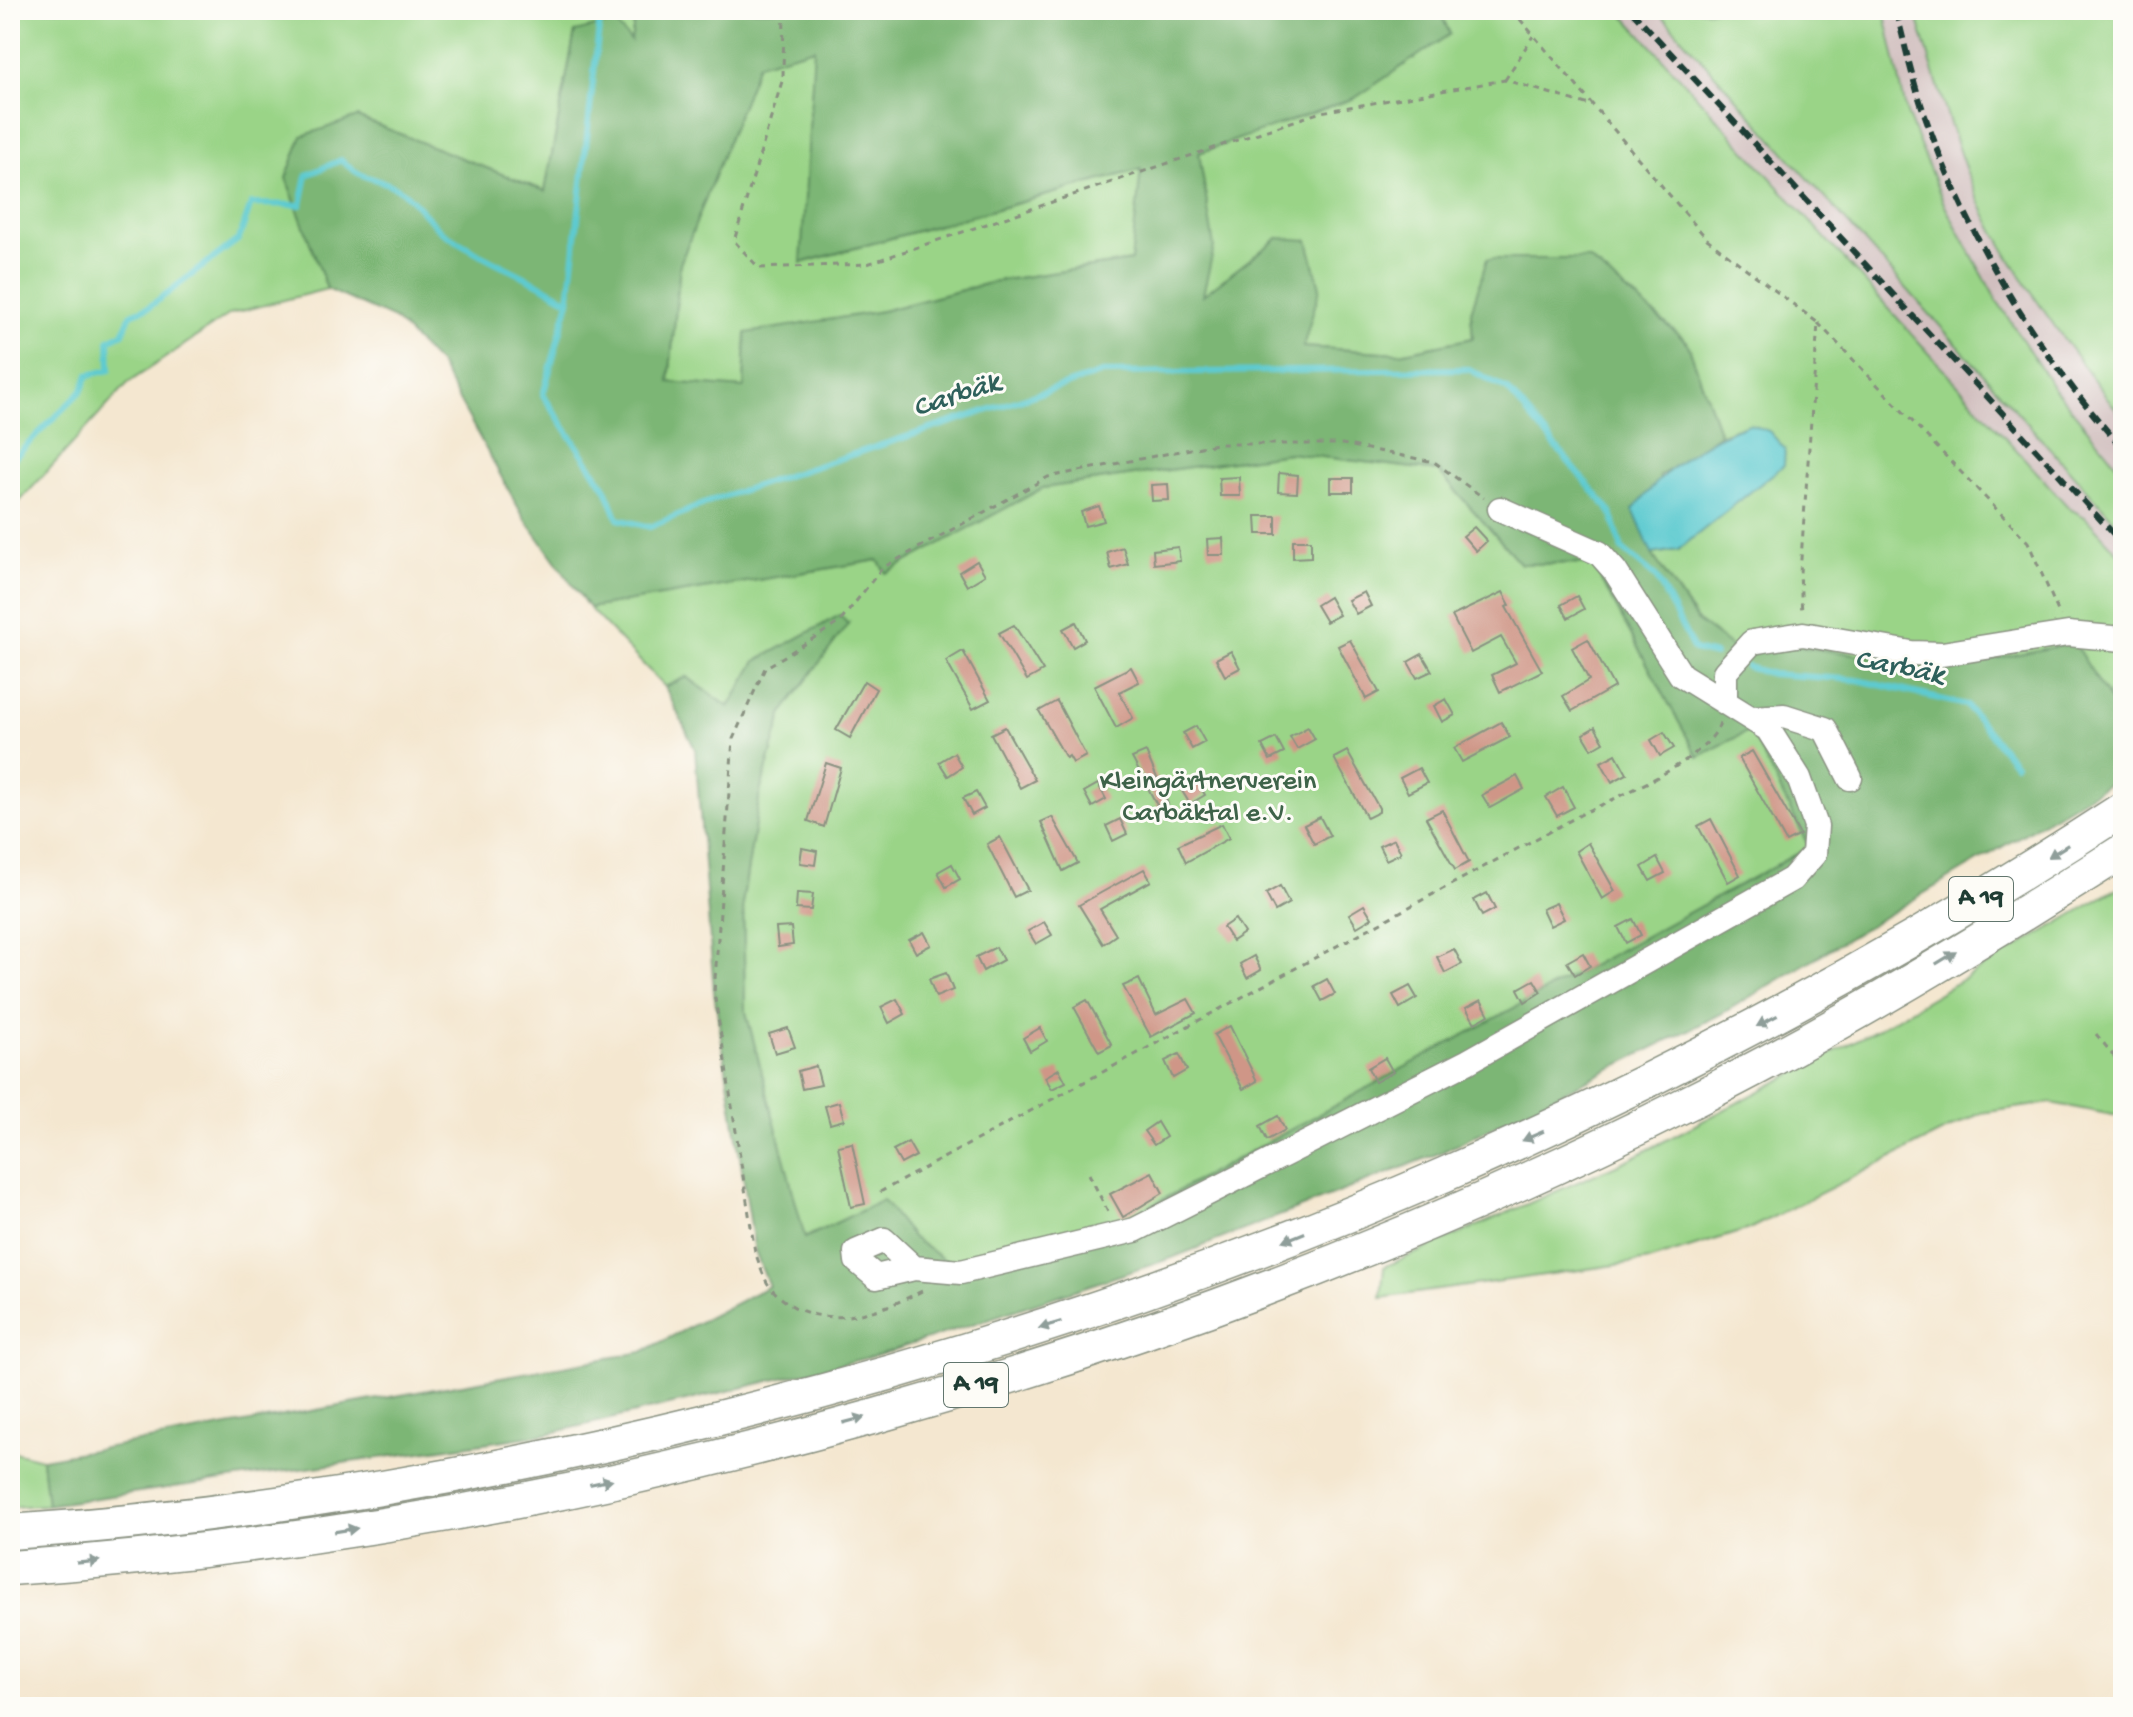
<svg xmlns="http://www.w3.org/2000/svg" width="2133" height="1717" font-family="'Gochi Hand',sans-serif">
<rect width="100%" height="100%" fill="#fdfcf7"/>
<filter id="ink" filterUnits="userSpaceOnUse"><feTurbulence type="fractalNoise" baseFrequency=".0125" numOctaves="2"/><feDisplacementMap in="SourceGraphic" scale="16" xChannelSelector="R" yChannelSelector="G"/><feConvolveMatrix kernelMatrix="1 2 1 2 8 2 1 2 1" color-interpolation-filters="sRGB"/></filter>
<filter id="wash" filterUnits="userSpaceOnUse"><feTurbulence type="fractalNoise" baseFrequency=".006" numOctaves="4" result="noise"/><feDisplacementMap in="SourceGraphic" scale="32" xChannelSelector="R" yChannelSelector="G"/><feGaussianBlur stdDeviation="1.8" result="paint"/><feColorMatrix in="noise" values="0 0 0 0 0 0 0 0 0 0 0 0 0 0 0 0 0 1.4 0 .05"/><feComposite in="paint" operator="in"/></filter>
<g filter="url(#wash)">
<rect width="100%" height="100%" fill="#f4e7d0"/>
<g fill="#d1bfbf">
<polygon points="1619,10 1657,10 2123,530 2123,558 2085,517 2070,509"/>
<polygon points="1884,10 1915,10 1940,91 2072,351 2123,419 2123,472 2053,387 1996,299 1945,206 1907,114"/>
</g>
<g fill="#9ad487" stroke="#5c885e" stroke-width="2">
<polygon points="10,10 636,10 631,42 575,32 545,191 357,117 311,241 327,289 230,314 128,383 10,512"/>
<polygon points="1439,10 1619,10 2070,509 2085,517 2123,558 2123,722 2074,643 1954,667 1778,644 1745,657 1697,620 1652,554 1679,550 1749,424 1720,434 1687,341 1589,259 1488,259 1471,312 1473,338 1400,353 1302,347 1320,288 1278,238 1203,296 1199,153 1355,97 1450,34"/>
<polygon points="1657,10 1884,10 1907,114 1945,206 1996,299 2053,387 2123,472 2123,530"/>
<path d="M1915 10H2123V419C2069 346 2003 263 1969 178 1948 124 1932 66 1915 10Z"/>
<polygon points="814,48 802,263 1142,169 1131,261 997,281 882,311 746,334 744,388 669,383 680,264 757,64"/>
<polygon points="1289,453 1438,471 1521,564 1592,563 1698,757 1750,730 1810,847 1125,1220 961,1272 913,1238 883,1201 804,1238 745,1008 743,898 760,792 783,712 848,623 757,661 729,707 687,677 665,687 589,608 879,560 886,573 1042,488"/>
<polygon points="2123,885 2123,1117 2051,1103 1981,1113 1749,1229 1651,1260 1381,1298 1384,1267 1632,1158 1876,1030"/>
<polygon points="10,1451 42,1459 47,1505 10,1507"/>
</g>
<path fill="#7bb674" stroke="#4d7a54" stroke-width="2" fill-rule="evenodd" d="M636 10H1439L1450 34 1355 98 1199 153 1214 247 1203 295 1278 238 1308 240 1320 288 1303 347 1400 353 1473 338 1471 312 1487 259H1589L1687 342 1720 434 1660 476 1652 554 1697 621 1745 657 1778 644 1954 667 2074 643 2123 722V775L1721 1014 1442 1152 1172 1258 879 1355 547 1434 47 1505 42 1459 642 1352 769 1286 755 1252 714 992 695 749 665 687 686 677 729 707 756 661 840 615 848 624 783 712 760 792 743 898 745 1008 805 1238 883 1200 913 1238 961 1272 1125 1220 1809 847 1750 730 1698 757 1592 563 1521 564 1438 471 1289 453 1043 488 886 573 878 560 589 608 523 516 439 364 394 319 327 289 286 178 302 136 357 117 545 191 575 32 614 22 631 41ZM814 48 801 263 1141 169 1131 261 997 281 882 311 746 333 744 388 669 382 680 264 758 64Z"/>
<path fill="#5dcad0" stroke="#3e8482" stroke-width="2" d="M1749 424 1769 431 1785 449 1784 465 1678 550 1652 554 1633 510C1664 470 1700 441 1749 424Z"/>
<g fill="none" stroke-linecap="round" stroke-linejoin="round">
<g stroke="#5dcad0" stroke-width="6">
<polyline points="596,10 600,18 569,301 543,395 606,489 618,519 650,527 713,500 1102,373 1469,369 1508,390 1611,512 1622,549 1656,577 1694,650 1715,655"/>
<path d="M10 462 82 390 88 375 110 370 109 340 123 333 131 314 149 307 239 239 251 204 301 205 307 175 341 160C367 183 369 174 395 187 414 196 427 221 444 233 484 260 529 276 569 301"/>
<polyline points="1747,667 1772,674 1858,680 1966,705 2015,764"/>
</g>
</g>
<g id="blocks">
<g fill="#cf9687">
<polygon points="1279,473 1298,475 1297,493 1278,492"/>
<polygon points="1239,477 1240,496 1220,496 1219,478"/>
<rect x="1331" y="478" width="22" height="14"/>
<polygon points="1168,484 1169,500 1152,501 1151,485"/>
<polygon points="1099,506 1104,521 1085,526 1081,512"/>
<polygon points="1256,516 1276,516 1276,534 1257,534"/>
<polygon points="1474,527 1487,541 1476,551 1463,536"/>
<polygon points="1223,538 1224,555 1208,555 1207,539"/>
<polygon points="1293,540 1311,540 1311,557 1293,558"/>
<polygon points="1123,547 1128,564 1111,569 1107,552"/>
<polygon points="1178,547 1180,561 1154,564 1153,550"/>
<polygon points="977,561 985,575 967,586 959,572"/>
<polygon points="1364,592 1371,606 1356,614 1348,600"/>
<polygon points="1503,592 1510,605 1506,607 1542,671 1500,692 1492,675 1516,663 1501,637 1471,653 1452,616"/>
<polygon points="1577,596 1584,609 1568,618 1561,605"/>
<polygon points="1329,597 1339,615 1326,622 1316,605"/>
<polygon points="1076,622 1085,640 1073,647 1063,629"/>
<polygon points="1014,625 1043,671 1027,680 999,633"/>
<polygon points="1588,639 1614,687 1572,711 1563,696 1589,680 1572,648"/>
<polygon points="1350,640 1379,692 1366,699 1338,646"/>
<polygon points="963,651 990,700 973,709 946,661"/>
<polygon points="1231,651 1240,668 1225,676 1216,659"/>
<polygon points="1422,654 1432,671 1417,678 1408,662"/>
<polygon points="1131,667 1139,682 1119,692 1133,718 1116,728 1094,686"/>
<polygon points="864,681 876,689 850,738 836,730"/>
<polygon points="1446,699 1455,715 1442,722 1434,706"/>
<polygon points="1057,701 1086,756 1073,763 1069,756 1066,758 1039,711"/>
<polygon points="1501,722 1510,737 1462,762 1454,748"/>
<polygon points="1196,726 1205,742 1192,749 1183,733"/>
<polygon points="1005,727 1035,780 1020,788 991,734"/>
<polygon points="1308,727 1315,739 1297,749 1290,737"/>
<polygon points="1595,727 1604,742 1592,749 1583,734"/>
<polygon points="1664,732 1674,748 1660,756 1651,740"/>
<polygon points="1276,738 1284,753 1270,760 1262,745"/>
<polygon points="1347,751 1379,808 1379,812 1367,818 1334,758"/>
<polygon points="1752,751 1800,835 1786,842 1739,758"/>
<polygon points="1146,752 1168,804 1159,809 1132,758"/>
<polygon points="954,753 962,767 948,776 939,762"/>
<polygon points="1616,754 1627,774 1612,782 1601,762"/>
<polygon points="826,763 841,768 824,827 808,821"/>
<polygon points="1419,768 1427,783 1408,793 1400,778"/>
<polygon points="1517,776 1524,789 1490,808 1482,795"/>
<polygon points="1198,782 1205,795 1190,804 1182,791"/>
<polygon points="1098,784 1106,799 1092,807 1084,792"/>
<polygon points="1563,787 1574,807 1557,816 1546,797"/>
<polygon points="976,792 985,808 972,815 963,798"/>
<polygon points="1442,810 1469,862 1455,870 1426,818"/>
<polygon points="1052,817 1078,863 1063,871 1041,822"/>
<polygon points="1320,817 1330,836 1314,844 1304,825"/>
<polygon points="1120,819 1127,834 1113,841 1106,826"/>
<polygon points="1711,819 1740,875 1728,882 1698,826"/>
<polygon points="1222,824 1229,838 1186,862 1178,845"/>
<polygon points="1000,837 1028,890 1014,897 987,844"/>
<polygon points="1394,839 1401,853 1386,860 1379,846"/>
<polygon points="1588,843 1615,891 1602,899 1576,851"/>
<polygon points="802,848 817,851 815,865 800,863"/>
<polygon points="1657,858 1665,873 1650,881 1642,867"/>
<polygon points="952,864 960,879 946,887 938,872"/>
<polygon points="1144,869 1151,881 1100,909 1116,935 1103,944 1079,905"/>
<polygon points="1280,886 1289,903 1275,911 1266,894"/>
<polygon points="797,893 813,894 811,910 796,909"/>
<polygon points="1487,893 1495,909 1482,916 1474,900"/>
<polygon points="1556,903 1564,919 1550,926 1542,909"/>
<polygon points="1364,905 1372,918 1357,927 1349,914"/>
<polygon points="1235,919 1244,933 1232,941 1223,927"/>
<polygon points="1633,919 1641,935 1626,943 1618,927"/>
<polygon points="1044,922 1052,935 1036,944 1028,931"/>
<polygon points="791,927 793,945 778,947 776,928"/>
<polygon points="924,932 931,945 916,953 909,940"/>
<polygon points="996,947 1003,960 983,971 976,957"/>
<polygon points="1454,949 1462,964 1445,973 1437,957"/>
<polygon points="1583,953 1590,966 1575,975 1567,962"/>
<polygon points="1254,956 1261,970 1247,978 1240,964"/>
<polygon points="946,973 953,990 936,997 929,979"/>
<polygon points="1139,979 1156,1015 1188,999 1196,1013 1151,1037 1123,986"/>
<polygon points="1327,979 1335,994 1322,1001 1314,986"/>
<polygon points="1534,980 1541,992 1525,1002 1518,989"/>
<polygon points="1410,986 1417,998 1400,1008 1393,995"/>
<polygon points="897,999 905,1014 889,1023 881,1007"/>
<polygon points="1087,1000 1112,1045 1099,1052 1074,1007"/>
<polygon points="1481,1000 1489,1015 1475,1023 1466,1008"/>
<polygon points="1230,1026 1257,1081 1243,1089 1214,1035"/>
<polygon points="788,1028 795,1047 775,1053 769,1034"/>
<polygon points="1040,1028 1047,1041 1030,1051 1023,1038"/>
<polygon points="1179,1054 1187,1070 1173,1078 1165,1061"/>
<polygon points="1385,1058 1393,1072 1375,1082 1368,1068"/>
<polygon points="816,1066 821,1085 802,1089 798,1071"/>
<polygon points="1059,1069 1066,1082 1052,1089 1045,1077"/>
<polygon points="839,1102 844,1120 830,1124 825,1106"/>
<polygon points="1278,1116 1285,1130 1267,1140 1260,1126"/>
<polygon points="1157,1122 1166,1137 1154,1145 1144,1131"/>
<polygon points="908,1142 916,1156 901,1164 893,1150"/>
<polygon points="852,1143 865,1204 851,1207 838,1146"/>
<polygon points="1152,1172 1163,1193 1123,1217 1110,1194"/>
</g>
</g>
</g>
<g filter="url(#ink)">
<use href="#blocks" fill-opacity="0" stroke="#8a9282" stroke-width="2"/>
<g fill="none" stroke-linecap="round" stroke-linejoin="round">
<g stroke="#8a9282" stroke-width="27">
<g id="minor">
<polyline points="1725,699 1725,672 1752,642 1803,634 1911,653 1942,654 2068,634 2123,639"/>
<polyline points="1753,718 1784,716 1825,729 1850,778"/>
<polyline points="914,1268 884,1240 856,1252 857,1261 876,1277 914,1268 961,1272 1135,1230 1467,1062 1792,879 1814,854 1816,826 1799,778 1768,729 1681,675 1615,571 1599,553 1500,509"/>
</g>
</g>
<g stroke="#8a9282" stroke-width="37">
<g id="highway">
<path d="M10 1532C248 1516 483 1476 715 1419 1221 1295 1686 1094 2123 809"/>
<path d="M10 1568C582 1529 1180 1359 1692 1101 1840 1027 1983 940 2123 851"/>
</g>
</g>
<g stroke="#8a9282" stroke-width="3" stroke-dasharray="6 6" stroke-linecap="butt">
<polyline points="784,10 783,78 734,241 759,268 867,264 1321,112 1505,80 1593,106"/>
<polyline points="1512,10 1707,239 1818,323 1800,573 1802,614"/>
<polyline points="1505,80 1533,36"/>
<polyline points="1818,323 2028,542 2060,616"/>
<polyline points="2096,1034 2123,1067"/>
<polyline points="1089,1174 1110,1216"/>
<path d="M880 1192 1582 814C1616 797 1711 759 1720 722"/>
<path d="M922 1291C874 1315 812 1336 770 1287 763 1278 759 1262 755 1252L714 992 733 739 765 668 840 622 882 568 1048 477 1216 444H1342L1434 462 1484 498"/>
</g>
<use href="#minor" stroke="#fff" stroke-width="24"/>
<use href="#highway" stroke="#fff" stroke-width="34"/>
<g stroke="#1f3d34" stroke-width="6" stroke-dasharray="12 6" stroke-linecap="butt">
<polyline points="1631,10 2123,544"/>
<path d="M1896 10C1904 41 1911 74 1921 104 1964 232 2034 349 2123 449"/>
</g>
</g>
<defs><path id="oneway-solid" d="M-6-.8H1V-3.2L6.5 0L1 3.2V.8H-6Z" transform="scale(2)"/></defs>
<g fill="#8f9e9a">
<use href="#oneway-solid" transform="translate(2058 851) rotate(148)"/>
<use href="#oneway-solid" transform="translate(1946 958) rotate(-31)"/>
<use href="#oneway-solid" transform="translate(1767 1021) rotate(152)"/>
<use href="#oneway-solid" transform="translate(1533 1136) rotate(156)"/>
<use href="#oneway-solid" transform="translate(1294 1237) rotate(158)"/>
<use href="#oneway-solid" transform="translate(1050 1325) rotate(163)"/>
<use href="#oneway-solid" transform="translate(854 1420) rotate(-15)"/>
<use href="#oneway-solid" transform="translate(601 1482) rotate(-12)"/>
<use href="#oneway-solid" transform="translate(346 1530) rotate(-9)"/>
<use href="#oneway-solid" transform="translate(88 1562) rotate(-5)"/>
</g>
</g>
<g text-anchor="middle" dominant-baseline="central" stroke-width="6" stroke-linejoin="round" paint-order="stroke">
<g fill="#fdfcf7" stroke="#62766e" stroke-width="2">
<rect x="1949" y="877" width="64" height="44" rx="6"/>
<rect x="944" y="1363" width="64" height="44" rx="6"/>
</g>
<g font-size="26" font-weight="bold" fill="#1f3d34">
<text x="1981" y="899">A 19</text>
<text x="976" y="1385">A 19</text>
</g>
<g font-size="28" fill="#3e6349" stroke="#fdfcf7">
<text x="1208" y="782">Kleingärtnerverein<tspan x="1208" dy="32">Carbäktal e.V.</tspan></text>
</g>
<g font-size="30" font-style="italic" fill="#2e605b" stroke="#fdfcf7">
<text transform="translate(957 397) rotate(-18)">Carbäk</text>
<text transform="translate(1899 669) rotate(11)">Carbäk</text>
</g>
</g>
<rect width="2133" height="1717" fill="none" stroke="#fdfcf7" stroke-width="40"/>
</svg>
